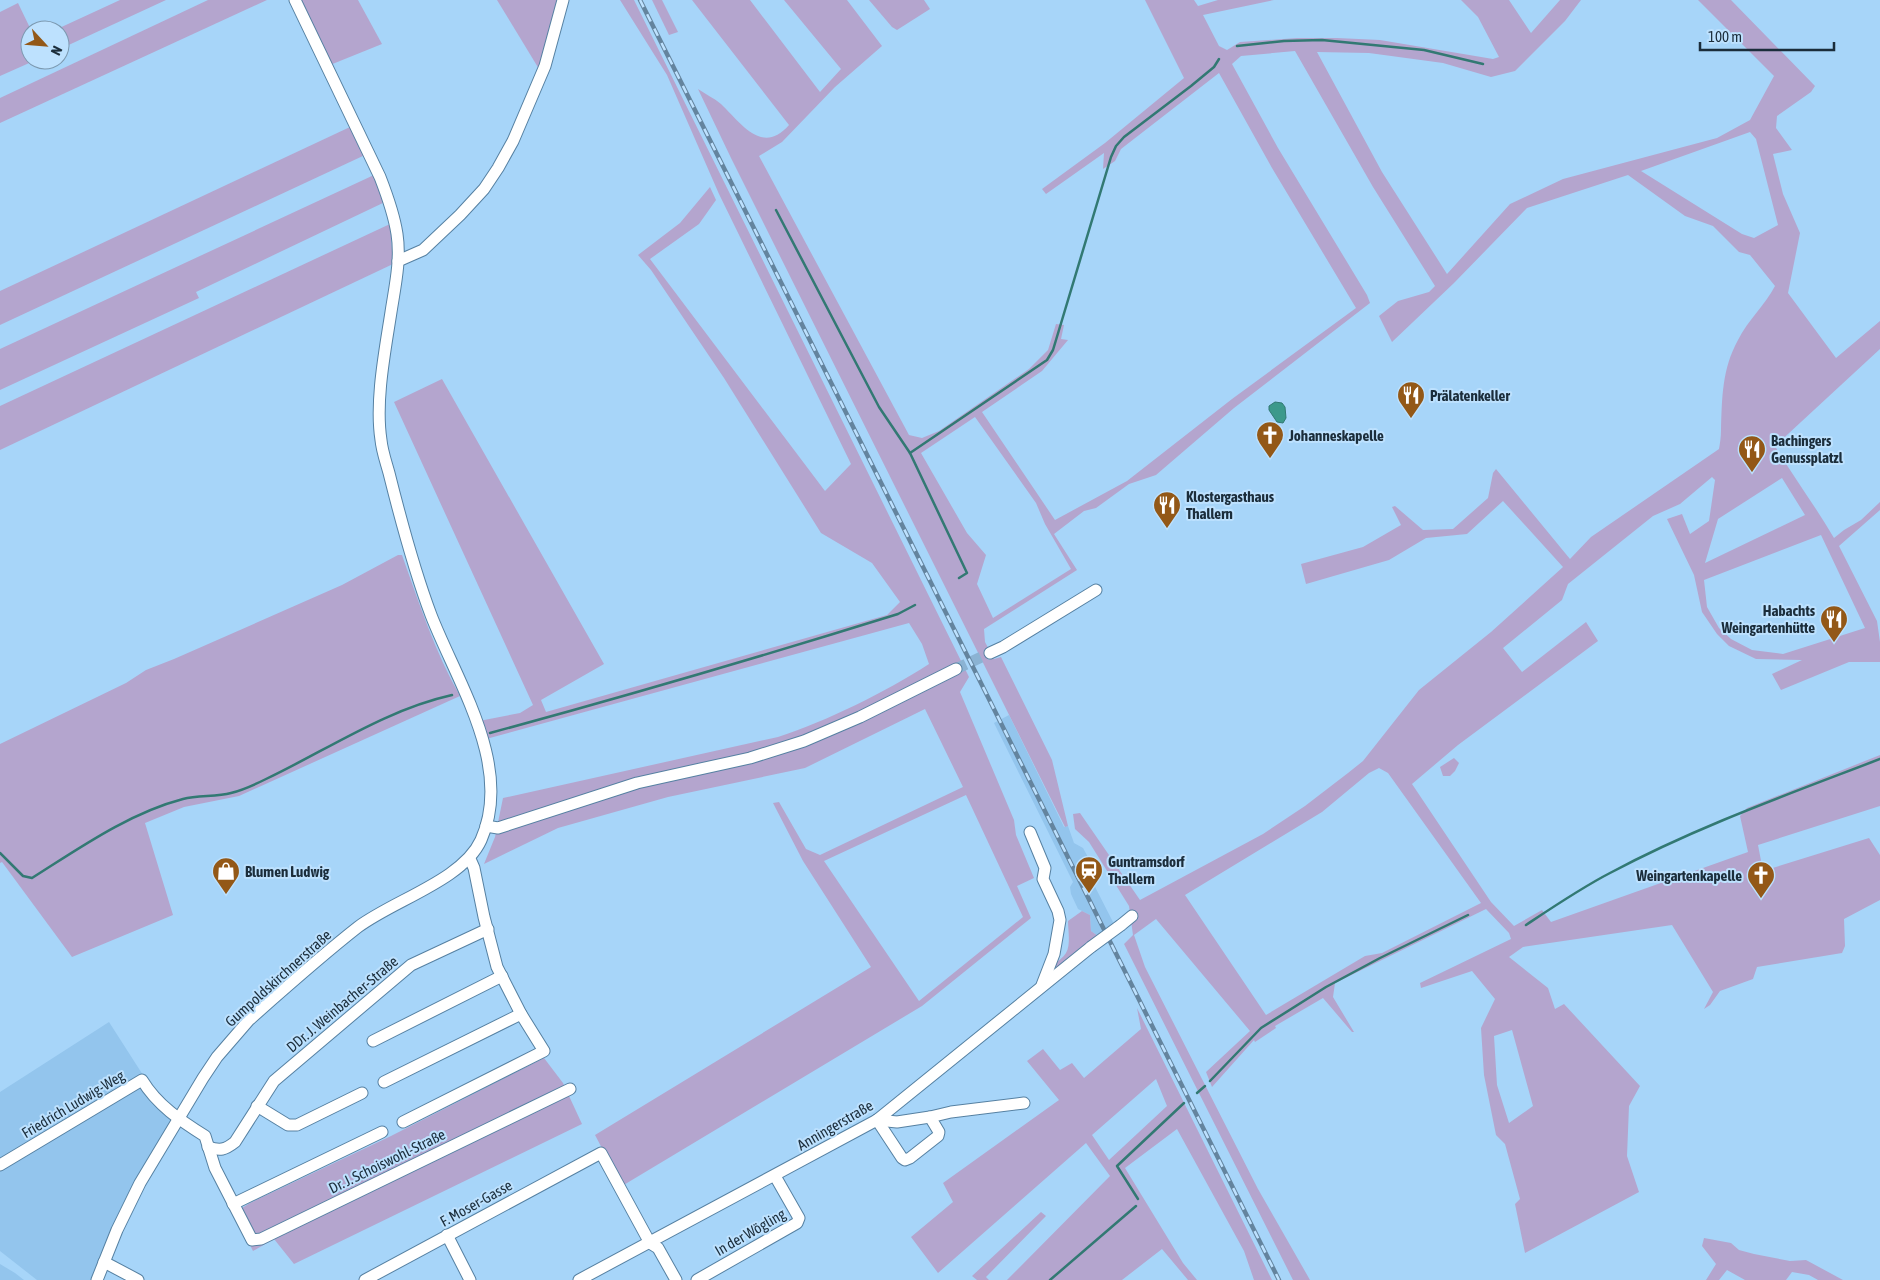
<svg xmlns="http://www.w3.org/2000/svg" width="1880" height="1280" font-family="'Asap Condensed',sans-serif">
<rect width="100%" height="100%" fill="#a7d5f9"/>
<g fill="#93c5ed">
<polygon points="1009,715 1064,827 1068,826 1074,843 1083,848 1089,859 1094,872 1089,875 1114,924 1098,936 1091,931 1090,915 1078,909 1071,894 1070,887 1073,882 994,723"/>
<polygon points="109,1022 150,1086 174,1108 172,1125 93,1280 37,1280 0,1251 0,1092"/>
<polygon points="0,1264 15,1273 24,1280 0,1280"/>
</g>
<g fill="#b4a5ce" fill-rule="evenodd">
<polygon points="120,0 166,0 60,49 60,30 55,30"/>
<polygon points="208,0 267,0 0,123 0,98"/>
<polygon points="300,0 358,0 382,44 330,65"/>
<polygon points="497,0 557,0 539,69"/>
<path d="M620 0H634L969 677 960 692 1014 820 1016 835 1034 878 1017 886 1031 918 922 1006 622 1186 595 1135 871 967 803 861 773 803 779 802 806 849 820 855 963 787 925 709 805 768 668 797 558 828 484 864 495 837 503 798 778 737C829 720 884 693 929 664L922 644 909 623 486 739 479 721 520 713 533 705 394 402 442 379 604 664 541 700 546 712 887 615 900 602 872 563 821 533 724 378 651 270 638 255 680 223 710 187 716 200 699 224 650 259 825 491 851 464 719 194 667 75ZM966 795 1023 917 919 1001 824 861Z"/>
<polygon points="652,0 662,0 678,32 669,35"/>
<path d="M692 0H750L820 92 841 69 784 0H847L882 46 835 87 782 142 759 156 909 435 922 438 939 431 1029 369 1048 350 1056 324 1064 325 1061 339 1068 340 1042 371 982 412 1055 520 1127 481 1232 399 1356 308 1272 168 1219 73 1121 149 1115 161 1103 169 1104 153 1046 194 1042 189 1105 143 1184 78 1145 0H1194L1198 6 1218 0H1274L1203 15 1219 46 1227 50 1240 42 1297 38H1337L1380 40 1493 59 1499 57 1478 17 1461 0H1509L1531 33 1560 0H1581L1565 21 1515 71 1491 77 1443 63 1369 53 1317 52 1382 172 1447 274 1510 204 1563 179 1717 138 1750 120 1774 76 1698 0H1731L1815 86 1811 92 1777 116 1776 128 1792 150 1773 154 1783 194 1800 233 1788 293 1836 358 1880 321V349L1775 446C1794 478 1816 507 1834 538L1844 530 1861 520 1880 502V510L1839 546 1877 621 1880 642V662H1849L1781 690 1772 674 1802 660 1756 659 1729 646 1717 634 1702 612 1694 575 1667 519 1682 514 1690 534 1709 521 1715 480 1712 477 1680 504 1653 516 1568 584 1562 600 1503 648 1522 672 1586 622 1598 641 1458 745 1412 784 1491 902 1514 926 1542 910 1551 922 1748 852 1740 816 1747 808 1880 755V806L1758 845 1763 871 1869 838 1880 855V900L1844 919 1845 946 1842 953 1757 967 1753 979 1720 991 1710 1005 1704 1009 1713 992 1672 925 1523 947 1509 957 1548 988 1555 1009 1564 1004 1640 1086 1629 1106 1627 1156 1639 1192 1525 1253 1515 1204 1520 1199 1505 1144 1496 1135 1484 1075 1481 1028 1495 999 1472 971 1421 988 1420 983 1511 939 1509 933 1486 909 1335 983 1333 997 1354 1032H1352L1323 998 1275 1026 1276 1028 1255 1042 1254 1040 1212 1087 1206 1072 1250 1031 1156 919 1134 935 1145 967 1258 1189 1310 1280H1293L1124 944 1133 935 1129 906 1089 842 1075 829 1073 814 1080 813 1140 900 1263 834 1305 806 1348 773 1363 761 1419 690 1491 632 1563 567 1503 501 1467 534 1426 538 1389 560 1306 584 1301 564 1363 547 1401 525 1392 507 1395 506 1423 530 1453 529 1488 498 1493 473 1496 469 1570 559 1591 537 1719 449C1720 443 1721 437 1721 430 1722 398 1722 369 1738 340 1748 320 1765 305 1775 286L1750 255 1739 252 1713 226 1685 216 1628 175 1527 208 1454 283 1392 342 1379 316 1398 301 1429 292 1435 286 1373 187 1295 51 1241 56 1232 64 1278 148 1367 295 1370 303 1234 408 1156 475 1129 484 1096 508 1084 511 1054 534 1077 570 984 629 985 642 994 659 1001 657 1052 760 1068 826 1065 827 731 158 698 89C705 94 714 98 721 104 741 123 762 156 789 125ZM1750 132 1756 139 1778 225 1754 238 1742 234 1641 171ZM975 417 1036 503 1045 524 1071 569 993 618 977 584 986 555 967 533 921 453ZM1782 478 1805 515 1705 563 1718 519ZM1821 535 1865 628 1783 654 1752 650 1731 639 1719 628 1707 607 1704 580ZM1379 768 1388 773 1481 903 1382 953 1365 956 1266 1015 1185 895 1322 812 1369 773ZM1512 1030 1533 1106 1509 1123 1497 1085 1494 1036Z"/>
<polygon points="869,0 924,0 930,9 897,30 892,27"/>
<polygon points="18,3 31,30 30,60 36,60 0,76 0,12"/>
<polygon points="350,127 365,155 0,325 0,291"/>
<polygon points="374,175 385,202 196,292 199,298 0,390 0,349"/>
<polygon points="390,224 393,264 0,450 0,406"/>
<path d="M398 555H402C419 603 435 652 460 696L239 796 184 807 145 823 173 915 72 957 2 862 0 863V744L126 683 146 670 174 659 342 585Z"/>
<polygon points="1454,758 1459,763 1455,771 1450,776 1443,776 1440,767"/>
<path d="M1082 911 1090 915 1091 931 1098 936 1052 972C1055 960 1060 962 1066 953 1071 945 1068 930 1068 921Z"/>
<path d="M1137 1008 1272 1280H1254L1244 1251 1177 1129 1125 1168 1183 1263 1197 1280H1188L1162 1249 1122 1280H1007L1110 1176 1086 1143 938 1273 911 1237 953 1202 943 1183 1059 1100 1027 1061 1043 1049 1060 1070 1072 1063 1084 1078 1141 1029ZM1156 1079 1167 1106 1109 1160 1092 1135Z"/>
<polygon points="544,1058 563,1083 582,1124 294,1264 274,1239 253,1251 234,1213 250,1203 391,1136"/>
<polygon points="1041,1212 1046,1216 986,1277 989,1280 977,1280 972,1276"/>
<polygon points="1704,1238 1731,1243 1739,1250 1754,1254 1790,1261 1806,1260 1843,1280 1818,1280 1809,1275 1792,1272 1786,1280 1745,1280 1727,1270 1719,1280 1706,1280 1716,1264 1702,1246"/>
</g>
<polygon fill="#3c998b" stroke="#327973" points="1275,402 1282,403 1285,407 1286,418 1283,423 1277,422 1269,410 1269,406"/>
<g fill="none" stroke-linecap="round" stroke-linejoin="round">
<g stroke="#327973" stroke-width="2.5">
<polyline points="1237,46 1284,41 1322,40 1424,50 1483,64"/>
<polyline points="776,210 879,407 910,453 967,573 959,578"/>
<polyline points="910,453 1047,360 1053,350 1111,157 1116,146 1124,137 1191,86 1214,67 1219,59"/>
<path d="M490 733C627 696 763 656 898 614L915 605"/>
<path d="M0 853 23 876 32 878C78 849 129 813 183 799 198 795 216 797 231 793 243 790 256 784 266 779 327 750 385 710 452 695"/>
<path d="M1526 925C1553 907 1581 888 1610 873 1696 827 1789 794 1880 759"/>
<polyline points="1210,1081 1261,1028 1326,987 1380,958 1468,915"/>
<polyline points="1197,1093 1205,1086"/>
<polyline points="1138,1199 1117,1166 1184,1103"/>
<polyline points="1050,1280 1136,1206"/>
</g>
<polyline stroke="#8bb3d3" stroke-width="11" stroke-dasharray="11 5.5" stroke-linecap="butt" points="956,669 990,653"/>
<g stroke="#5681a2" stroke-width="13">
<g id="minor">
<polyline points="398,261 423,250 460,215 484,189 498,168 513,141 545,66 563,0"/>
<polyline points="990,653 1003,647 1096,590"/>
<polyline points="486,826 498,828 637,783 750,758 804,741 860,717 956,669"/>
<polyline points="1030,832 1045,868 1043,879 1058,911 1060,920 1054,954 1042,985"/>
<polyline points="1121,925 1132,916"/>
<polyline points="373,1041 502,976"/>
<polyline points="384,1082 521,1014"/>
<polyline points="257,1106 288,1125 297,1125 362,1093"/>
<polyline points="877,1120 897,1122 930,1117 951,1112 1024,1103"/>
<polyline points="877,1120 902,1158 905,1160 910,1158 938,1136 939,1132 930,1117"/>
<polyline points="403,1122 544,1051 521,1014 497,967 484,917 474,868 470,859"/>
<path d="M208 1147C220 1151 225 1150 235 1142L274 1081 411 965 488 929"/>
<path d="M0 1165 142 1080C157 1105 181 1121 205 1136L215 1168 252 1240 261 1239 570 1089"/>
<polyline points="233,1204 382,1132"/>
<polyline points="447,1235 470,1280"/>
<polyline points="104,1262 138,1280"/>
<path d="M97 1280 117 1230 140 1183 203 1078 217 1057 249 1020C285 988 321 956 358 927 394 900 463 880 481 840 514 767 457 682 431 615 414 570 401 521 389 473 386 462 382 451 381 440 375 401 385 351 391 312 395 286 401 260 397 234 394 214 387 195 380 177L295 0"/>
<polyline points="365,1280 601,1153 650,1243 658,1248 676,1280"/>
<polyline points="579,1280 877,1120 1091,947"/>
<polyline points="697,1280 797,1223 799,1218 775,1176"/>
</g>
</g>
<use href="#minor" stroke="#fff" stroke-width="11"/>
<g stroke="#64849e" stroke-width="4.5">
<polyline id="rail" points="640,0 1279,1280"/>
</g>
<use href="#rail" stroke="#bde1fe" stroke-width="2.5" stroke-dasharray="8" stroke-linecap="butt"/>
<g stroke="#5681a2" stroke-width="13" stroke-linecap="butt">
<polyline id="minor-bridge" points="1091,947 1121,925"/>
</g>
<use href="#minor-bridge" stroke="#fff" stroke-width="11"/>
</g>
<defs>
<g id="restaurant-pin" transform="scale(1.4375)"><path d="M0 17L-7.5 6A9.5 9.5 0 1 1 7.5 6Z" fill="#935817" stroke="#bde1fe"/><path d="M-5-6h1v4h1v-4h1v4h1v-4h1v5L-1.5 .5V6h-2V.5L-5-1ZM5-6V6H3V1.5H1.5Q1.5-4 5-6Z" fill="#fff"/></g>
<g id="church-pin" transform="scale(1.4375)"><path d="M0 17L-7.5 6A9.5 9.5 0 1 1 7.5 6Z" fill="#935817" stroke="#bde1fe"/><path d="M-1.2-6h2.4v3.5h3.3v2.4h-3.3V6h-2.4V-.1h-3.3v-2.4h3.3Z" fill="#fff"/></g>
<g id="station-pin" transform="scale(1.4375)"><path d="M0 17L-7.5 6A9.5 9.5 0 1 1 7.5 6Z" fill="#935817" stroke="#bde1fe"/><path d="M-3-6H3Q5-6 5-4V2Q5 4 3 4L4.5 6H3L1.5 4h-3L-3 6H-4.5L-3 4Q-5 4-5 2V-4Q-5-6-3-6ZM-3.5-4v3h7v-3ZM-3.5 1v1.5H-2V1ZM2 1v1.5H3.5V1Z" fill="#fff"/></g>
<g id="shop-pin" transform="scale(1.4375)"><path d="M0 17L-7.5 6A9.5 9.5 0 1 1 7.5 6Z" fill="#935817" stroke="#bde1fe"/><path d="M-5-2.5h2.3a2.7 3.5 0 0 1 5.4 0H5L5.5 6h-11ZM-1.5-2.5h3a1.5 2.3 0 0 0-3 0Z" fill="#fff"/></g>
</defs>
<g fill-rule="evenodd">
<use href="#restaurant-pin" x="1411" y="395"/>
<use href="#church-pin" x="1270" y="435"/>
<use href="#restaurant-pin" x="1752" y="449"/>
<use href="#restaurant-pin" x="1167" y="505"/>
<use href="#restaurant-pin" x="1834" y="619"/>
<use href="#station-pin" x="1089" y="870"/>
<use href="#shop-pin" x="226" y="871"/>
<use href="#church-pin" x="1761" y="875"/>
</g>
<g text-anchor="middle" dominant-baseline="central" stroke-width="4" stroke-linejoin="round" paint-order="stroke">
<g font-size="15" font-weight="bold" fill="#1b2d3b" stroke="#bde1fe" text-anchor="start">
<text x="1430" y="395">Prälatenkeller</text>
<text x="1289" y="435">Johanneskapelle</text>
<text x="1771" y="440">Bachingers<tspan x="1771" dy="17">Genussplatzl</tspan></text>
<text x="1186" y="496">Klostergasthaus<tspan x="1186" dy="17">Thallern</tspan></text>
<text x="1815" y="610" text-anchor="end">Habachts<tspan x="1815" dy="17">Weingartenhütte</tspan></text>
<text x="1108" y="861">Guntramsdorf<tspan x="1108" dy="17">Thallern</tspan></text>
<text x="245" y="871">Blumen Ludwig</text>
<text x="1742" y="875" text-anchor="end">Weingartenkapelle</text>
</g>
<g font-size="15" fill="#1b2d3b" stroke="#bde1fe">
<text transform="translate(278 978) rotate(-42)">Gumpoldskirchnerstraße</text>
<text transform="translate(342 1004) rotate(-40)">DDr. J. Weinbacher-Straße</text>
<text transform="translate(73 1104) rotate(-31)">Friedrich Ludwig-Weg</text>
<text transform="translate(835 1125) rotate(-30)">Anningerstraße</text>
<text transform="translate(387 1161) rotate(-26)">Dr. J. Schoiswohl-Straße</text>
<text transform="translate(476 1203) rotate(-29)">F. Moser-Gasse</text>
<text transform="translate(750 1232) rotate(-30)">In der Wögling</text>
</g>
</g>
<g transform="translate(45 45) rotate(116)"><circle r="24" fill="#bde1fe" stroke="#7c99b0"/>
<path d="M0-4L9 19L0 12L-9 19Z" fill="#935817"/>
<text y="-8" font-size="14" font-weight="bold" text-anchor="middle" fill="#1b2d3b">N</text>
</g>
<path d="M1700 42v8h134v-8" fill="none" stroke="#1b2d3b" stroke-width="2.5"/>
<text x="1708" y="42" font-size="15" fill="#1b2d3b" stroke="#bde1fe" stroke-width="4" paint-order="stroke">100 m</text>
</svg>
